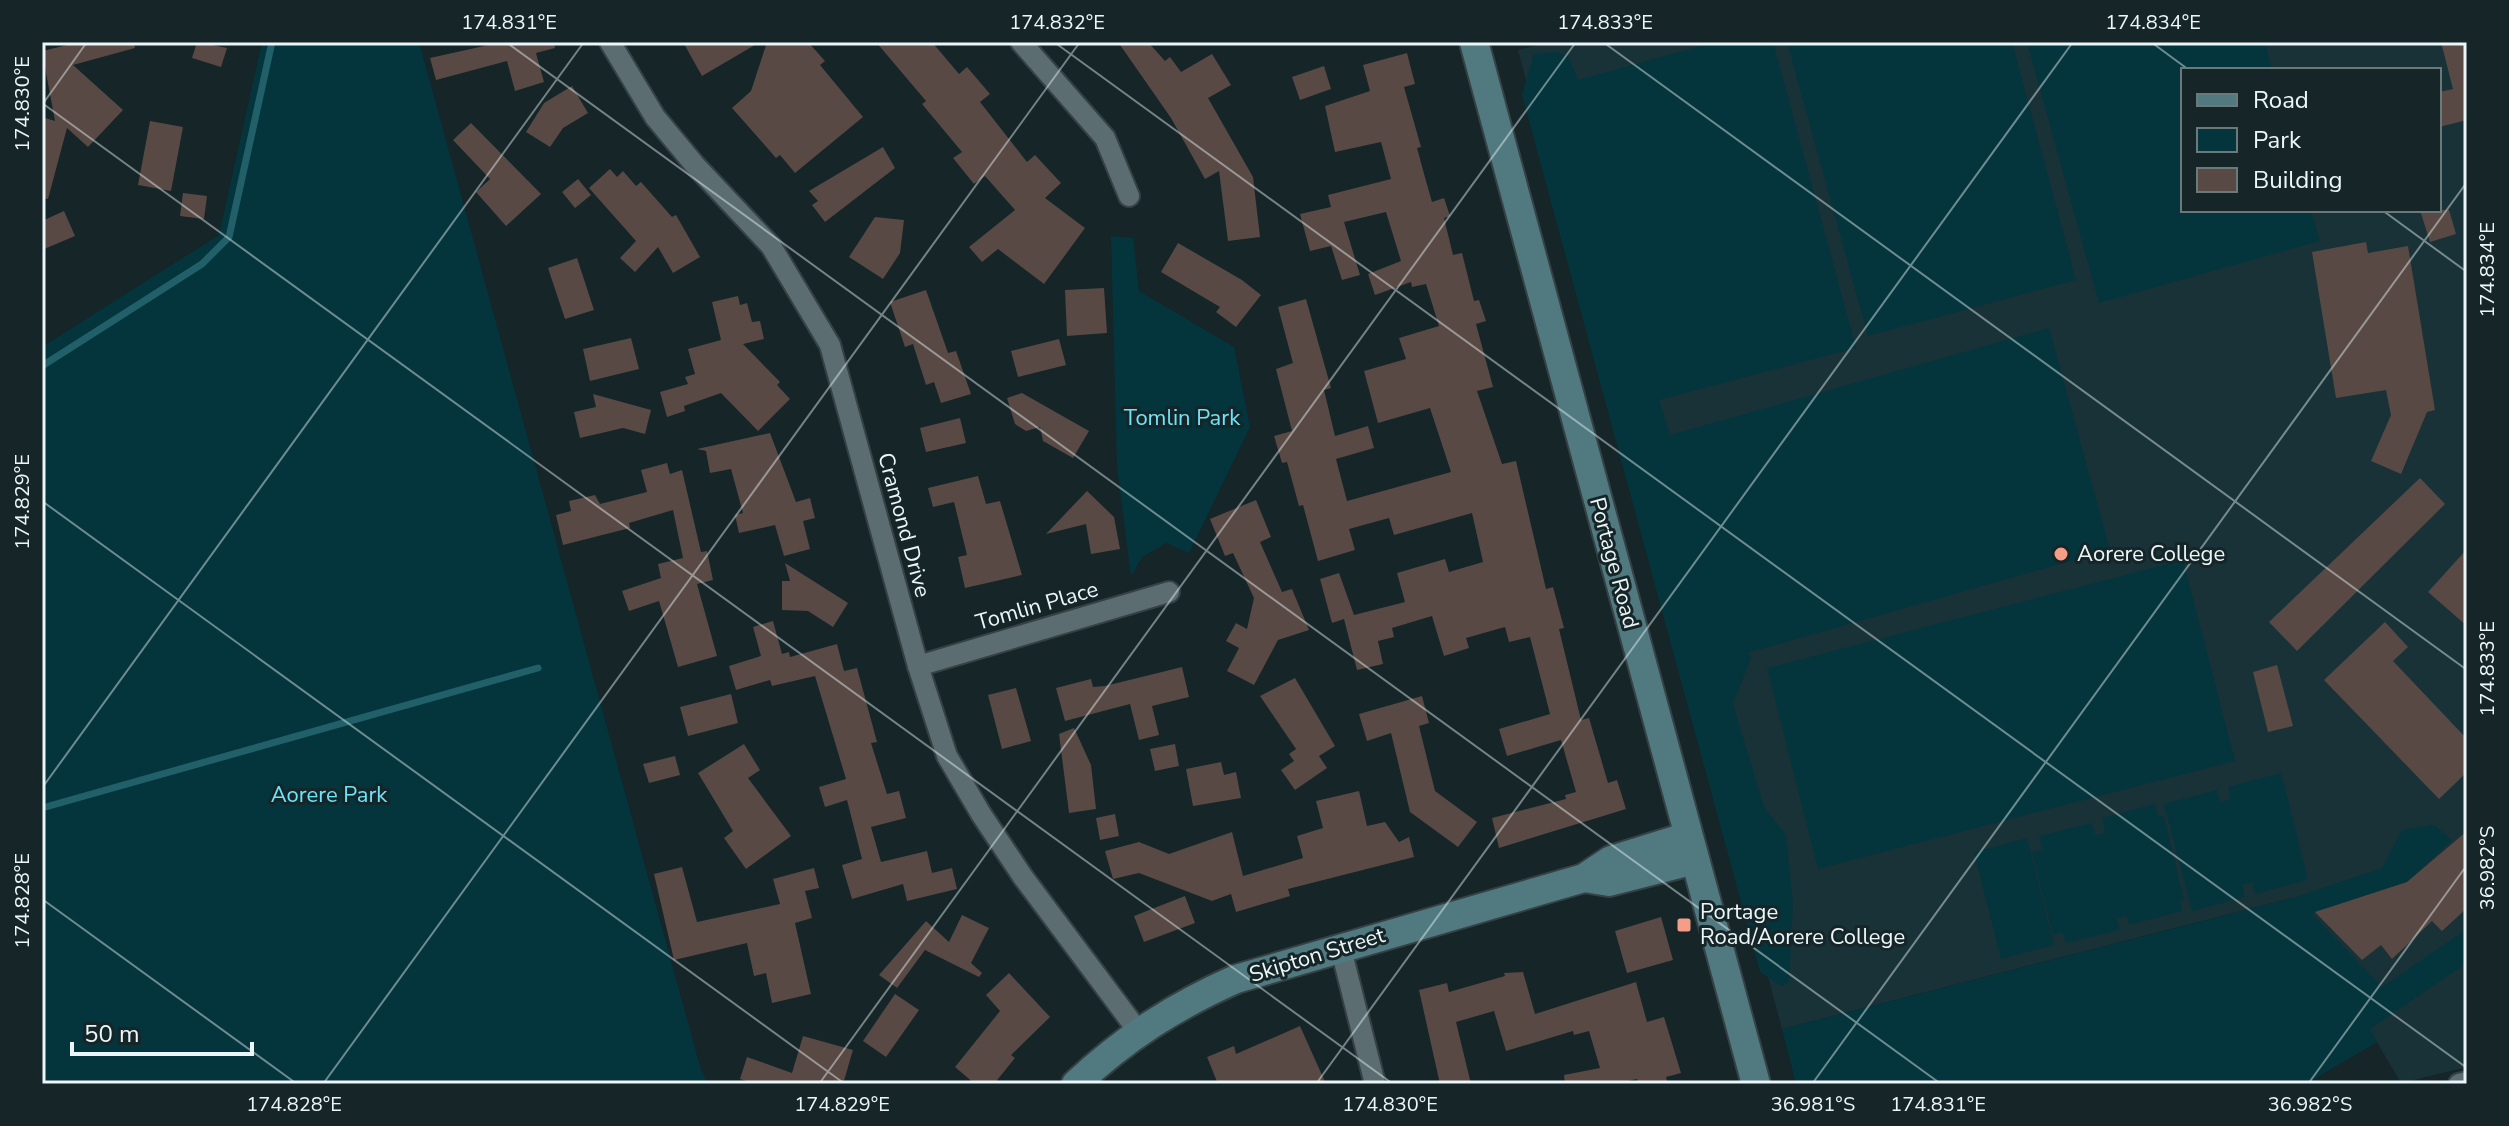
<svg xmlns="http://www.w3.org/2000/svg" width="2509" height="1126" font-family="'Nunito Sans',sans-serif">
<rect width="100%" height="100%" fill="#152528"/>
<path fill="#193237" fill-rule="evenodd" d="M1548 42H2467V1067L2401 1083 2292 898 1782 1029 1518 50ZM2183 70H2439V210H2183Z"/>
<g fill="#04353c">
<polygon points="262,42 419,42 701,1070 708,1084 42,1084 42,347 219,235"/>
<polygon points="1715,42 1773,42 1856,348 1659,400 1670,435 2049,328 2110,550 1747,653 1751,658 1733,704 1764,807 1786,835 1793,905 1789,983 1781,986 1760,972 1522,95 1534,54 1557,52 1568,56 1578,80"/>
<polygon points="1787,42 2012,42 2076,280 1868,336"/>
<polygon points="2027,42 2265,42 2272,70 2183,70 2183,210 2311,210 2320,241 2099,303"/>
<polygon points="1111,236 1133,238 1139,291 1234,347 1250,427 1189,553 1166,543 1142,557 1131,576 1117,467"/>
<polygon points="2183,560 2235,761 1818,869 1767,668"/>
<polygon points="2281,773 2308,880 2255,894 2252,882 2242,885 2245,897 2192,911 2164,804 2217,790 2220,802 2230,799 2228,787"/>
<polygon points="2155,804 2158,817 2164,816 2184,900 2180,901 2182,911 2129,925 2127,916 2117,918 2119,930 2066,943 2063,933 2053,935 2032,852 2042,850 2039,836 2092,823 2095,835 2105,833 2102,818"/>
<polygon points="2434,825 2452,840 2407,882 2312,914 2382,987 2467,929 2467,954 2461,967 2370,1029 2377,1042 2306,1084 1796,1084 1782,1029 2293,898 2382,868 2402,830"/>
<polygon points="2027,838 2054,945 2001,959 1974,852"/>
</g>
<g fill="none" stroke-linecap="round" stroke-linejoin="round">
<g stroke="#215f69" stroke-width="7">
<polyline points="42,366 202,264 229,237 272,42"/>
<polyline points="42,808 538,668"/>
</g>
</g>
<g fill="#584944">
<polygon points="80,42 134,42 135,48 73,65 123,110 88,147 67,128 48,199 42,198 42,117 55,121 42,51"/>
<polygon points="197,42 227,48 221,67 192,58"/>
<polygon points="502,42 554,42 555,48 536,53 544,82 515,91 507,61 436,80 430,58"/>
<polygon points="683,42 760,42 702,76"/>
<polygon points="767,42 808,42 825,61 820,65 863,117 795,173 780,155 776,158 732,108 751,91"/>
<polygon points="876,42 932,42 959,74 967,67 990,94 980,102 1027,162 1035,155 1061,183 1045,198 1085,228 1044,284 998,249 982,262 969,247 1015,210 985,176 974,184 953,158 962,152 922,104 926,101"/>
<polygon points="1118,42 1148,42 1165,61 1170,57 1181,72 1212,54 1231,85 1208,98 1253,177 1260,237 1228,241 1219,171 1205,179 1171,118"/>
<polygon points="2441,42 2467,42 2467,120 2439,127 2439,92 2453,89"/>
<polygon points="1407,53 1415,84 1404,87 1421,147 1417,148 1426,181 1432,202 1444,198 1450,216 1444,218 1453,255 1462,253 1474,301 1479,300 1486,321 1476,324 1493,387 1477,391 1502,464 1516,461 1546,589 1553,587 1564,628 1559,629 1581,720 1589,718 1608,783 1617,780 1626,809 1499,848 1492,818 1566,799 1565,795 1576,792 1561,740 1507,756 1499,729 1550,714 1530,637 1509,642 1505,627 1466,638 1469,648 1444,656 1432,616 1392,628 1394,637 1378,641 1383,664 1357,670 1344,619 1332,623 1320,579 1339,573 1354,615 1405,602 1397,573 1445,559 1449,572 1483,562 1472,513 1394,535 1389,518 1349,529 1355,550 1318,561 1303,505 1299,506 1287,462 1282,463 1274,436 1292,431 1276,369 1293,363 1278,307 1306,299 1331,388 1324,390 1335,436 1368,426 1374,448 1336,459 1347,501 1451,472 1430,408 1378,423 1364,371 1406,359 1399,338 1439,326 1426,284 1412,287 1411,282 1375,295 1368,274 1401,261 1386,212 1344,222 1360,275 1342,280 1331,246 1310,251 1300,214 1331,207 1328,195 1391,179 1381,142 1335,152 1325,106 1370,91 1363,65"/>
<polygon points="1324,66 1331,89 1300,100 1292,77"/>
<polygon points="572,86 588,113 563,128 550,147 526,132 544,103"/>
<polygon points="150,121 183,127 171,191 138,185"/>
<polygon points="471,123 541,194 506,226 476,192 490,179 453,140"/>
<polygon points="883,147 895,168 825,222 812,205 818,201 809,191"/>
<polygon points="610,169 617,177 623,171 636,186 641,182 672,217 676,215 700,257 673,273 658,247 635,272 620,258 636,241 589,188"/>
<polygon points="578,179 591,195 575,208 562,192"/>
<polygon points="183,193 207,196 204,219 180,216"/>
<polygon points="2420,210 2449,210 2456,234 2430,242"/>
<polygon points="64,211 75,236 42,250 42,221"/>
<polygon points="875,217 904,220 900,253 883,279 849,257"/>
<polygon points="2366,242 2368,253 2408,246 2435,410 2427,412 2401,474 2371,461 2391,415 2386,390 2336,398 2312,252"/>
<polygon points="1178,243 1242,280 1261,295 1236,327 1216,312 1220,307 1161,272"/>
<polygon points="577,258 594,310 565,319 548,268"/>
<polygon points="1104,288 1107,333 1067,336 1065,290"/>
<polygon points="926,290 948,353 956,351 971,394 941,403 934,382 926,385 913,344 905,347 890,302"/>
<polygon points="738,296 740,305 747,303 752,322 760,321 764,339 743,344 780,382 777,385 790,399 758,431 721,393 684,406 685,411 667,417 660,392 688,384 685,377 695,374 688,349 721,340 712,302"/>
<polygon points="631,338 639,369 590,381 583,349"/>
<polygon points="1059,339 1066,365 1018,377 1011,351"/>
<polygon points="1022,393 1089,431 1073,458 1043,441 1040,427 1026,431 1015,424 1007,398"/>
<polygon points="593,394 651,410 645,434 623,428 580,438 574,412 596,407"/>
<polygon points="960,418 966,443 926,452 920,428"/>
<polygon points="770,433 796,502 810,498 815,518 803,521 810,549 784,556 775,525 739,533 735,515 743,513 731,469 710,473 706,451 697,449"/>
<polygon points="667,463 670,474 682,470 701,552 707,551 713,580 697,584 717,656 678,667 659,601 629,611 622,591 661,578 658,564 683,558 673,510 629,523 630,528 563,545 556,515 571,511 569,501 595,495 600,504 647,492 641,470"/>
<polygon points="978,476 986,504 1000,501 1022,575 965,588 958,557 967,555 954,502 933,507 928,488"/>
<polygon points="2420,478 2445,504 2297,651 2269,622"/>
<polygon points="1087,491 1114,517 1120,549 1091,554 1086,524 1046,534"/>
<polygon points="1256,500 1271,537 1260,542 1282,592 1292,589 1309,630 1278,640 1254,685 1227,671 1239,648 1226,641 1236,623 1247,629 1254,598 1233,553 1225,556 1210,519"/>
<polygon points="2467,549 2467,626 2428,592"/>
<polygon points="785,563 848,603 833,627 808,611 782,610 782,581 790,581"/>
<polygon points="773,621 782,654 789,652 790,657 837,644 844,671 857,668 877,742 871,743 887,794 899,791 906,818 871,827 881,862 927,851 932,873 952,868 957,889 907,901 903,884 852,899 842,865 862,859 847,800 825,807 819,787 846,779 815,676 772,686 770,680 736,690 729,666 761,656 753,627"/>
<polygon points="2385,622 2408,647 2393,661 2467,739 2467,772 2439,799 2324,680"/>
<polygon points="2277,665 2293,726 2268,732 2253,672"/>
<polygon points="1182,667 1189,697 1152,706 1159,735 1139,740 1130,704 1065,721 1056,688 1091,679 1093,687 1105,686"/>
<polygon points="1295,678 1335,746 1319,756 1327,768 1295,790 1281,770 1294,761 1289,754 1296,749 1260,696"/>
<polygon points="1016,688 1031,741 1002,749 988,695"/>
<polygon points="731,694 738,723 688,736 680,707"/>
<polygon points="1422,696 1429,723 1419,726 1435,791 1477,822 1458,847 1410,812 1391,733 1367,741 1359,714"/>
<polygon points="1074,728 1091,765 1096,809 1069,813 1059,734"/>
<polygon points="744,744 760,770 748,778 791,836 746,869 724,838 733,831 698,773"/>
<polygon points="1175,744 1179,766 1155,771 1150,749"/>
<polygon points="675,756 680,775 649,783 643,764"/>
<polygon points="1221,762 1224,775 1236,772 1241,798 1193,806 1186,769"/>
<polygon points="1359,791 1367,826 1385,822 1399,842 1409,837 1414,857 1288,889 1290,896 1236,912 1231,894 1212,901 1139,873 1113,879 1105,851 1139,842 1169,854 1232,832 1243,876 1303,858 1297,836 1323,828 1316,801"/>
<polygon points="1115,814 1119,836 1100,840 1096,818"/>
<polygon points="2467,831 2467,908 2442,931 2432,921 2392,959 2381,945 2362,960 2315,912 2407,882"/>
<polygon points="682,867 697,922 780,904 773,879 814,868 819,888 805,891 812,918 795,923 811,994 772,1003 766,973 754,976 747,943 674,960 654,874"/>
<polygon points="1185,896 1195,923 1144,942 1134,916"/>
<polygon points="962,915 989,928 971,963 982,973 979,977 925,950 897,988 879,975 926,921 949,942"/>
<polygon points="1661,917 1673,960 1627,973 1615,931"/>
<polygon points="1523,972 1535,1014 1636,982 1647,1022 1664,1017 1681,1073 1666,1077 1668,1084 1638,1084 1637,1079 1613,1084 1565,1084 1564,1075 1600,1068 1589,1031 1574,1035 1573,1031 1506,1051 1494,1011 1456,1022 1471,1084 1440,1084 1419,990 1447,983 1449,992 1505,976 1504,973"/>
<polygon points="1009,973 1050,1017 1011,1055 1015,1058 994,1084 975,1084 955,1067 1000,1011 986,995"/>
<polygon points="895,994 919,1010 886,1057 863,1041"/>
<polygon points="1300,1026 1326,1084 1218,1084 1207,1057 1234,1046 1236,1054"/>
<polygon points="803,1036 853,1050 843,1084 755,1084 740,1079 747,1057 792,1073"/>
</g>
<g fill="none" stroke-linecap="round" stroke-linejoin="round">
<g stroke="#354144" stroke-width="24">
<g id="street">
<polyline points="610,42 655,117 694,164 771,246 830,345 918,666 947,756 981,814 1023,877 1138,1031"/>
<polyline points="1021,42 1105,138 1129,196"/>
<polyline points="918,666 1169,592"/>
<polyline points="1341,949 1375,1084"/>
<polyline points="2459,1084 2467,1082"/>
</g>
</g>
<g stroke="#354144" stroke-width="32">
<g id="secondary">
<polyline points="1474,42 1756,1084"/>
<polyline points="1584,878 1609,882 1695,860"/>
<path d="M1076 1084C1125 1038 1175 1006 1236 979L1584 878 1611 860 1688 836"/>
</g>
</g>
<use href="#street" stroke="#5b6d70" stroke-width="20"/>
<use href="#secondary" stroke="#507a80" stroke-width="28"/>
</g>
<path fill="none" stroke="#ecf6f8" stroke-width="2" stroke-opacity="0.45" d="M506 42 1941 1084M1054 42 2467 1068M1603 42 2467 670M2151 42 2189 70M42 103 1393 1084M42 105 87 42M2382 210 2467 272M42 501 845 1084M42 788 584 42M42 899 297 1084M323 1084 1080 42M819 1084 1576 42M1316 1084 2073 42M1812 1084 2467 182M2308 1084 2467 865"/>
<g fill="#f49e87" stroke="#152528" stroke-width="3">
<circle cx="2061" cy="554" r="8"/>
<rect x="1676" y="917" width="16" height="16" rx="4"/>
</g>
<g text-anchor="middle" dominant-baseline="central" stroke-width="6" stroke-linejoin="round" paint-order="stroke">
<g font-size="22" fill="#6de5f8" stroke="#152528">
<text x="1182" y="418">Tomlin Park</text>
<text x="329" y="795">Aorere Park</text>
</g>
<g font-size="22" fill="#ecf6f8" stroke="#152528">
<text transform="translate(904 525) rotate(75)">Cramond Drive</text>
<text transform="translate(1614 563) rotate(75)">Portage Road</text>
<text transform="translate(1037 606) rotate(-16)">Tomlin Place</text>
<text transform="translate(1317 955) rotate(-17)">Skipton Street</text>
</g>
<g font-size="22" fill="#ecf6f8" stroke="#152528" text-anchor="start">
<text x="2077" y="554">Aorere College</text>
<text x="1700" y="912">Portage<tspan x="1700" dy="25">Road/Aorere College</tspan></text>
</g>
</g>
<rect width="2509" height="1126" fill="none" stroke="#152528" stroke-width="88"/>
<rect x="2181" y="68" width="260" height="144" fill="#152528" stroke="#6b797b" stroke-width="2"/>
<rect x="2197" y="94" width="40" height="12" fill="#507a80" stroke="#6b797b" stroke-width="2"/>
<text x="2253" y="108" font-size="24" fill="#ecf6f8">Road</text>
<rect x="2197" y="128" width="40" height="24" fill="#04353c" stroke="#6b797b" stroke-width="2"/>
<text x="2253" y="148" font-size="24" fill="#ecf6f8">Park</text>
<rect x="2197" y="168" width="40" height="24" fill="#584944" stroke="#6b797b" stroke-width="2"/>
<text x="2253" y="188" font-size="24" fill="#ecf6f8">Building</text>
<path d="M72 1042v12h180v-12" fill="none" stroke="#ecf6f8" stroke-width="4"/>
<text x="84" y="1042" font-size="24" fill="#ecf6f8" stroke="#152528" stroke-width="6" paint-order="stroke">50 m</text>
<rect x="44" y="44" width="2421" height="1038" fill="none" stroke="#ecf6f8" stroke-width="3"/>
<g font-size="20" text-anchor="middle" fill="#ecf6f8">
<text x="509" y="29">174.831°E</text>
<text x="1057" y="29">174.832°E</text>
<text x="1605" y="29">174.833°E</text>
<text x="2153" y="29">174.834°E</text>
<text transform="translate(22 104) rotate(-90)" y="7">174.830°E</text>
<text transform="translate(2487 270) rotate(-90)" y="7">174.834°E</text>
<text transform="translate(22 502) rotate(-90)" y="7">174.829°E</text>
<text transform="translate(2487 669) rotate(-90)" y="7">174.833°E</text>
<text transform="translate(2487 868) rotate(-90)" y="7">36.982°S</text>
<text transform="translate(22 901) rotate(-90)" y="7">174.828°E</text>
<text x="294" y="1111">174.828°E</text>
<text x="842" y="1111">174.829°E</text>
<text x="1390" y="1111">174.830°E</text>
<text x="1813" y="1111">36.981°S</text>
<text x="1938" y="1111">174.831°E</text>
<text x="2310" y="1111">36.982°S</text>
</g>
</svg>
